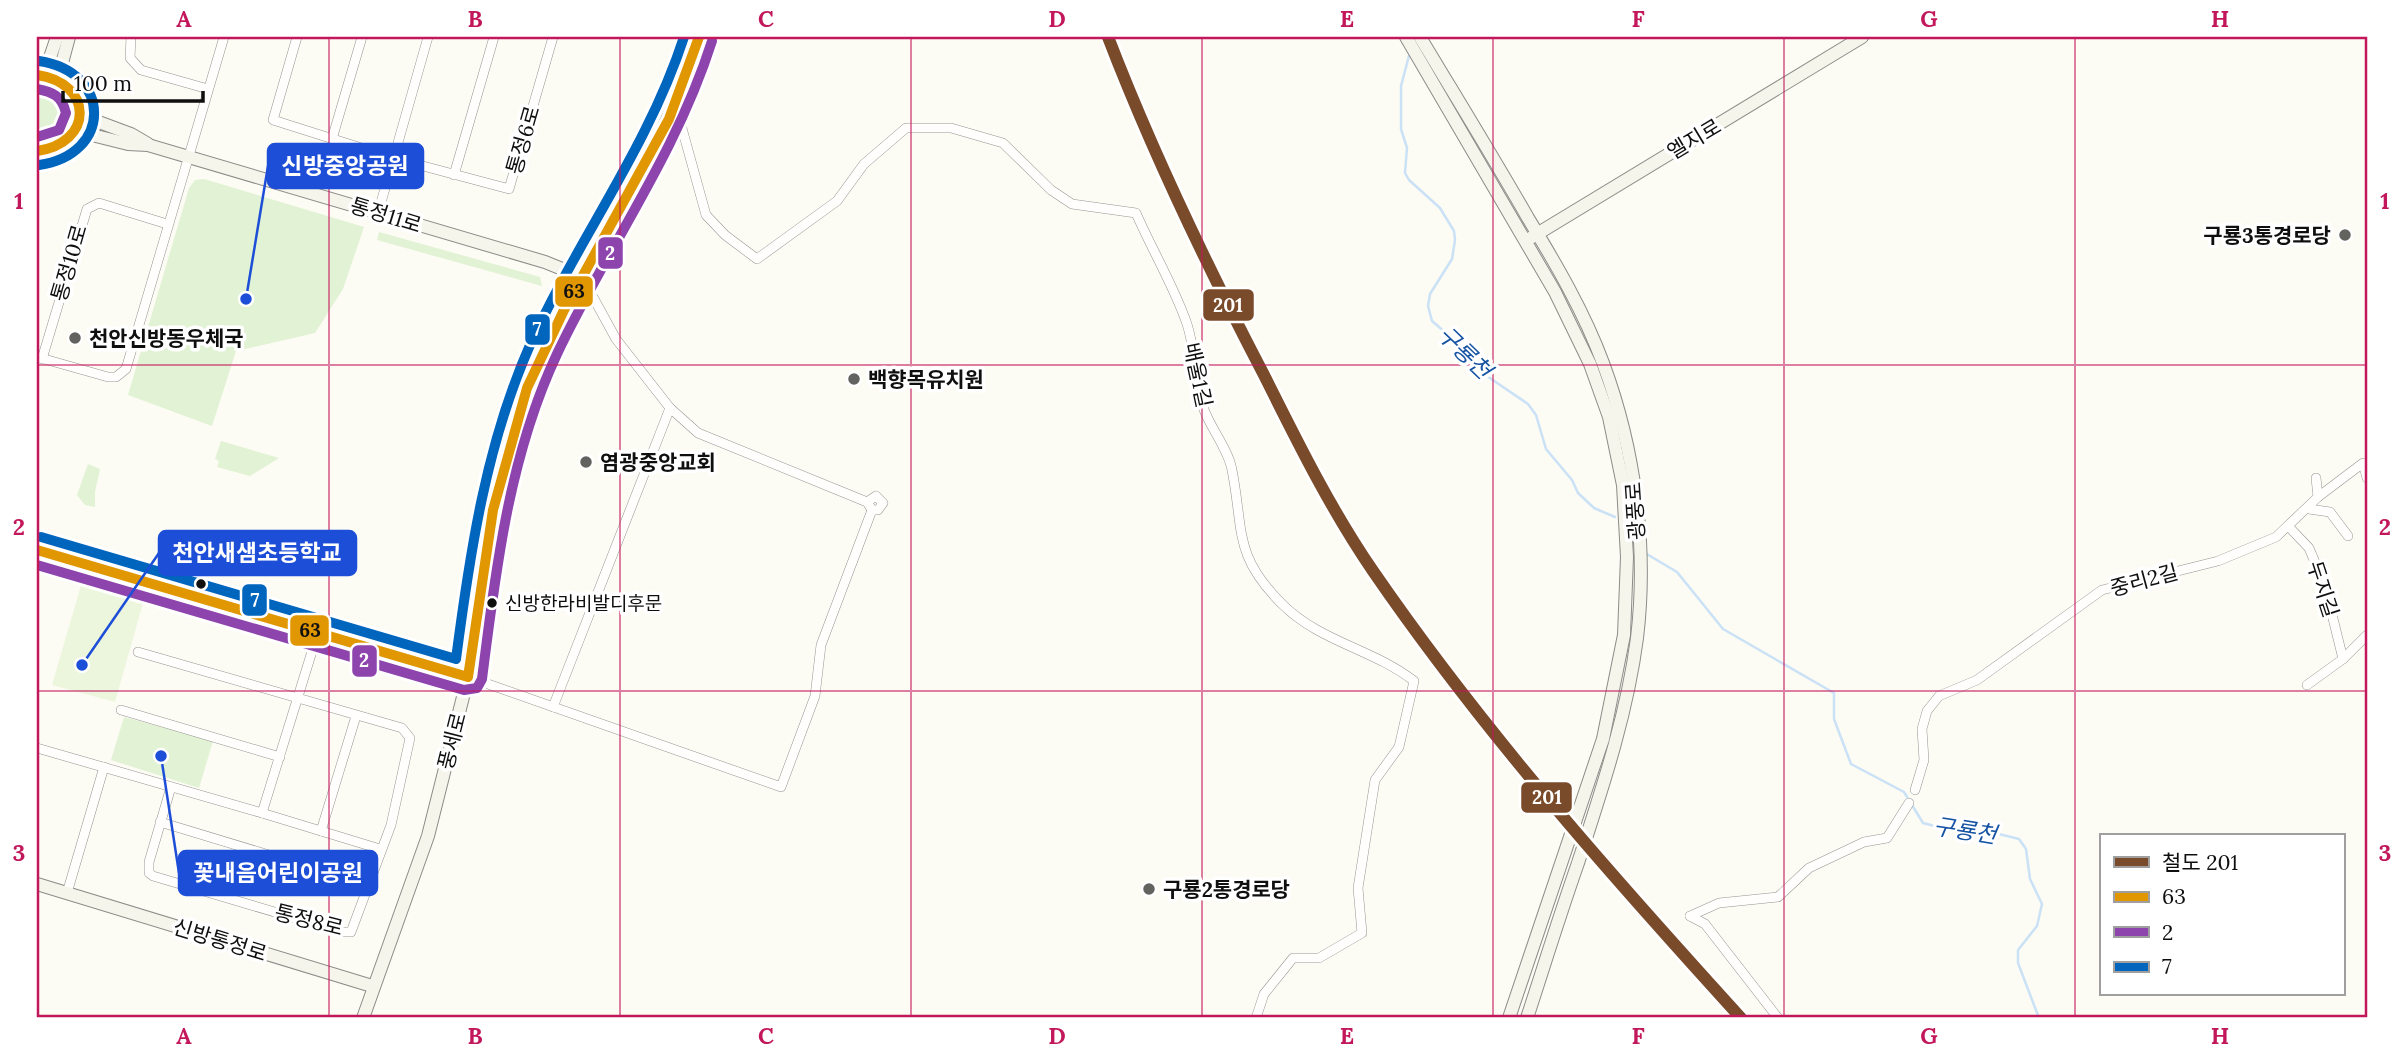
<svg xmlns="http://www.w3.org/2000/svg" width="2404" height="1055" font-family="Lora,'Noto Sans KR',serif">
<rect width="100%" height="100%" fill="#fcfbf4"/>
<g fill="#e2f2d4">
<path d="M37 86C78 83 78 143 37 140Z"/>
<polygon points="204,179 364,227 343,289 315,333 236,351 212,426 128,395 189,188 195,180"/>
<polygon points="379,232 540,277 542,286 377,240"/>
<polygon points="221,441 279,458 250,476 217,467 219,461 215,459"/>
<polygon points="88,464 100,469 95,492 95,507 85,505 77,495"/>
<polygon points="124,717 213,741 199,788 111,760"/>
</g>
<polygon fill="#ecf6dd" points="82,582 145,596 115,702 52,685"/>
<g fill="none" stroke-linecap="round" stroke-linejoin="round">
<g stroke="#cae1f6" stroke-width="2.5">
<polyline points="1410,52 1401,86 1401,129 1407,148 1405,173 1409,180 1440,208 1454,231 1455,240 1452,259 1430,294 1428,306 1432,321 1468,352 1484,374 1528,404 1536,415 1546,449 1572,480 1578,493 1594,508 1615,517"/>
<polyline points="1645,553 1677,572 1723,629 1834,693 1834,719 1851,764 1904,792 1923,823 1973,836 1987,831 2019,839 2026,849 2030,879 2042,904 2037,926 2018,950 2018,963 2039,1018"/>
</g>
<g stroke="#969592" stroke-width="10">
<g id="street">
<polyline points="131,37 130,58 141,70 208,89"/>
<polyline points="297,37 273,120 393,158 509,189 553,37"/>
<path d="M675 103 706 215 725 235 757 259 837 201 864 164 906 128H951L1003 143 1051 190 1072 204 1136 213C1152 250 1174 286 1187 324 1196 351 1194 381 1203 407 1210 428 1228 448 1232 470 1244 531 1233 555 1282 604 1320 642 1373 649 1414 681L1399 747 1375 780 1358 888 1362 933 1319 958H1293L1264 994 1256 1018"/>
<polyline points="332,139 362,37"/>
<polyline points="454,175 494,37"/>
<polyline points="378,213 428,37"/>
<polyline points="582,277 616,339 670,408 698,433 867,502 872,510 878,510 883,503 876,496 867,502"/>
<polyline points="37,357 108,377 116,377 126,369 224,37"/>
<polyline points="42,359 87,209 99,203 167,224"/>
<polyline points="2316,478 2318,497"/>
<polyline points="2309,509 2330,512 2348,536"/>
<polyline points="2289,527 2309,548 2325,586 2343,659"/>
<polyline points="37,550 468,677 781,787 815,696 821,645 872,510"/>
<polyline points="138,652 402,728 410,738 391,825 351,932 342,932 153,876 149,873 149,862 171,787"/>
<polyline points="2307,685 2343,659 2367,635"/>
<polyline points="553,707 670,408"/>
<polyline points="121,710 280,757"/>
<polyline points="37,748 262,813 318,632"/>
<polyline points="1915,790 1924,760 1922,729 1927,711 1939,696 1977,680 2102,590 2218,561 2276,537 2318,497 2363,463 2367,478"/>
<polyline points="262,813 380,849"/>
<polyline points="160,822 368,885"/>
<polyline points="321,831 356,716"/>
<polyline points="67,893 104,767"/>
<polyline points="1690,916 1719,903 1778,897 1809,868 1864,842 1887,838 1909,803"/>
<polyline points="1690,916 1705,924 1778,1018"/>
</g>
</g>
<g stroke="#8c8c89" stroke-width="14">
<g id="secondary">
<polyline points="1406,37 1555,292 1590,364 1609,417 1623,485 1627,557 1624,635 1603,739 1509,1018"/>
<path d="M1420 37C1456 97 1493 157 1528 218 1556 264 1584 312 1603 363 1635 449 1648 547 1637 638 1627 715 1602 789 1578 863 1560 914 1544 966 1527 1018"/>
<path d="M37 75C95 73 93 154 37 151"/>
<polyline points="44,75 57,37"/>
<polyline points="58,78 69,37"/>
<polyline points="80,115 131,134 148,144"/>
<polyline points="76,131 128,144 148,145 545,262 582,277"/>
<polyline points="1532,237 1862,37"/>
<polyline points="37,884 372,986"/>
<polyline points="363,1018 428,836 468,677 491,508 532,376 582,277 638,182 675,103 699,37"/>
</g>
</g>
<use href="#street" stroke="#fffefd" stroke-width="9"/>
<use href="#secondary" stroke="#f5f5eb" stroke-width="12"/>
<g stroke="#fff" stroke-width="16">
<g id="bus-1">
<path d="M37 75C94 83 94 143 37 151"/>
<polyline points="37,550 468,677 493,510 527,388 564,310 669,119 699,37"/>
</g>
</g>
<g stroke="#fff" stroke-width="16">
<g id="bus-2">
<path d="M37 89C53 92 62 96 66 113L59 130 37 137"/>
<path d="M37 565 464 690 477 688 482 679C496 569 509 456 557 354 608 246 675 157 712 41"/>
</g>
</g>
<g stroke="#fff" stroke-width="16">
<g id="bus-3">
<path d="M39 165C112 155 113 72 39 61"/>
<path d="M41 537 456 659C470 552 486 445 530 345 578 239 648 148 684 37"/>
</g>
</g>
<use href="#bus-1" stroke="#e09702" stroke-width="10"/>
<use href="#bus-2" stroke="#8e44ad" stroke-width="10"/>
<use href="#bus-3" stroke="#0065bd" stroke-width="10"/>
<g stroke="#fff" stroke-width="18">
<path id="rail-1" d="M1108 37C1153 154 1206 264 1264 375 1297 441 1331 510 1373 571 1483 731 1611 875 1741 1018"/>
</g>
<use href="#rail-1" stroke="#7a4b2a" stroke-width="12"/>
</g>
<path fill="none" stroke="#c2185b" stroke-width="2" stroke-opacity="0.55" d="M329 37V1018M620 37V1018M911 37V1018M1202 37V1018M1493 37V1018M1784 37V1018M2075 37V1018M37 365H2367M37 691H2367"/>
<g fill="#62625f" stroke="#fff" stroke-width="2.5">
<circle cx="2345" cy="235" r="7"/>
<circle cx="75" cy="338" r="7"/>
<circle cx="854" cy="379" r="7"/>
<circle cx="586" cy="462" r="7"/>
<circle cx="1149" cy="889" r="7"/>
</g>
<g fill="#0f0f0f" stroke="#fff" stroke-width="2.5">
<circle cx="201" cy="584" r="6"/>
<circle cx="492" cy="603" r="6"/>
</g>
<g text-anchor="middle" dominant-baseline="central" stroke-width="7" stroke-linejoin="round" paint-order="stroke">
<g font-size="19" fill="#0f0f0f" stroke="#fff" text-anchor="start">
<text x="505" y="603">신방한라비발디후문</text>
</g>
<g font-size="21" fill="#0f0f0f" stroke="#fff">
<text transform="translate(1694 139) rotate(-31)">엘지로</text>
<text transform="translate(523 140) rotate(-74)">통정6로</text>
<text transform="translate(386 215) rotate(17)">통정11로</text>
<text transform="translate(69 263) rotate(-74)">통정10로</text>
<text transform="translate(1198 375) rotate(78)">배울1길</text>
<text transform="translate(1635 511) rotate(-94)">광풍로</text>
<text transform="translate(2144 580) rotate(-15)">중리2길</text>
<text transform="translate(2323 589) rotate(72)">두지길</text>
<text transform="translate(452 741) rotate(-76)">풍세로</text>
<text transform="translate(309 920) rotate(14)">통정8로</text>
<text transform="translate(220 940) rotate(17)">신방통정로</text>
</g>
<g font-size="21" font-weight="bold" fill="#0f0f0f" stroke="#fff" text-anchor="start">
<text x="2331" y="235" text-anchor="end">구룡3통경로당</text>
<text x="89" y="338">천안신방동우체국</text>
<text x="868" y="379">백향목유치원</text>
<text x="600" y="462">염광중앙교회</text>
<text x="1163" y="889">구룡2통경로당</text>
</g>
<g font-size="23" font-style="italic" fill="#1653a3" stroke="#fff">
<text transform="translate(1465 352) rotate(44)">구룡천</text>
<text transform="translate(1965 830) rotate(9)">구룡천</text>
</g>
</g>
<path fill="none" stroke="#1d4ed8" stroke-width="2.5" d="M246 299L268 166M82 665L159 553M161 756L179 873"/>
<g fill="#1d4ed8" stroke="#fff" stroke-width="2.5">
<circle cx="246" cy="299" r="7"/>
<circle cx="82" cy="665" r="7"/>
<circle cx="161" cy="756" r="7"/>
</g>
<g fill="#1d4ed8" stroke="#1d4ed8" stroke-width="2.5">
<rect x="268" y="144" width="155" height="44" rx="7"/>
<rect x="159" y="531" width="197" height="44" rx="7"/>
<rect x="179" y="851" width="198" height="44" rx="7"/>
</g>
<g font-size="23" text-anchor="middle" font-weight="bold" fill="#fff">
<text x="345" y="174">신방중앙공원</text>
<text x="257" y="561">천안새샘초등학교</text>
<text x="278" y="881">꽃내음어린이공원</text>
</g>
<g stroke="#fff" stroke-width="2.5">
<rect x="597" y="236" width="27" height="34" rx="7" fill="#8e44ad"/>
<rect x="554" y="275" width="40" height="33" rx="7" fill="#e09702"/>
<rect x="1202" y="288" width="53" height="34" rx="7" fill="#7a4b2a"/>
<rect x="524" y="313" width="27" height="33" rx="7" fill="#0065bd"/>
<rect x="241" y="583" width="27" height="34" rx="7" fill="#0065bd"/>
<rect x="289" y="614" width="41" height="33" rx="7" fill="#e09702"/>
<rect x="351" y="644" width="27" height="34" rx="7" fill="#8e44ad"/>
<rect x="1520" y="781" width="53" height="33" rx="7" fill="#7a4b2a"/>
</g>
<g font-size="19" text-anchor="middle" font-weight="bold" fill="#fff">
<text x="610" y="260">2</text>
<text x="1228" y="312">201</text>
<text x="537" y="336">7</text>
<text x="255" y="607">7</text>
<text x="364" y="667">2</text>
<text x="1547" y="804">201</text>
</g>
<g font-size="19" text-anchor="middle" font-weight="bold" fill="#111">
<text x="574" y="298">63</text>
<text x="310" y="637">63</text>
</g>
<rect width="2404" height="1055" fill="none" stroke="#ffffff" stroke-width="77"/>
<rect x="2100" y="834" width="245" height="161" fill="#ffffff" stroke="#9f9f9f" stroke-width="2"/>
<rect x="2114" y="857" width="35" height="10" fill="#7a4b2a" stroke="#9f9f9f" stroke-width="2"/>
<text x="2162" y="870" font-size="21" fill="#0f0f0f">철도 201</text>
<rect x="2114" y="892" width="35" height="10" fill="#e09702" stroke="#9f9f9f" stroke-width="2"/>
<text x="2162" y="904" font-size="21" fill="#0f0f0f">63</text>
<rect x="2114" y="927" width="35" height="10" fill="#8e44ad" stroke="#9f9f9f" stroke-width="2"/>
<text x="2162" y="940" font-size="21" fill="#0f0f0f">2</text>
<rect x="2114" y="962" width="35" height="10" fill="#0065bd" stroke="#9f9f9f" stroke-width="2"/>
<text x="2162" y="974" font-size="21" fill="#0f0f0f">7</text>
<path d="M63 91v10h140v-10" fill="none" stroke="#0f0f0f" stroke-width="3.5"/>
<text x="74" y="91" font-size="21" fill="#0f0f0f" stroke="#ffffff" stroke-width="5" paint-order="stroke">100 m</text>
<rect x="38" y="38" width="2328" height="978" fill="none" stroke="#c2185b" stroke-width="2.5"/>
<g font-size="23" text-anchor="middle" font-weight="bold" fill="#c2185b">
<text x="184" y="27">A</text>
<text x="475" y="27">B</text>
<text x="766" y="27">C</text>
<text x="1057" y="27">D</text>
<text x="1347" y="27">E</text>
<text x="1638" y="27">F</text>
<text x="1929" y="27">G</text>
<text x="2220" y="27">H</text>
<text x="19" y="209">1</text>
<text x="2385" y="209">1</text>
<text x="19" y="535">2</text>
<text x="2385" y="535">2</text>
<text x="19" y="861">3</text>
<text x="2385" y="861">3</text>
<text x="184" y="1044">A</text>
<text x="475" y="1044">B</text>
<text x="766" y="1044">C</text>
<text x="1057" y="1044">D</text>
<text x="1347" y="1044">E</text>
<text x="1638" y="1044">F</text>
<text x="1929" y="1044">G</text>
<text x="2220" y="1044">H</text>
</g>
</svg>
